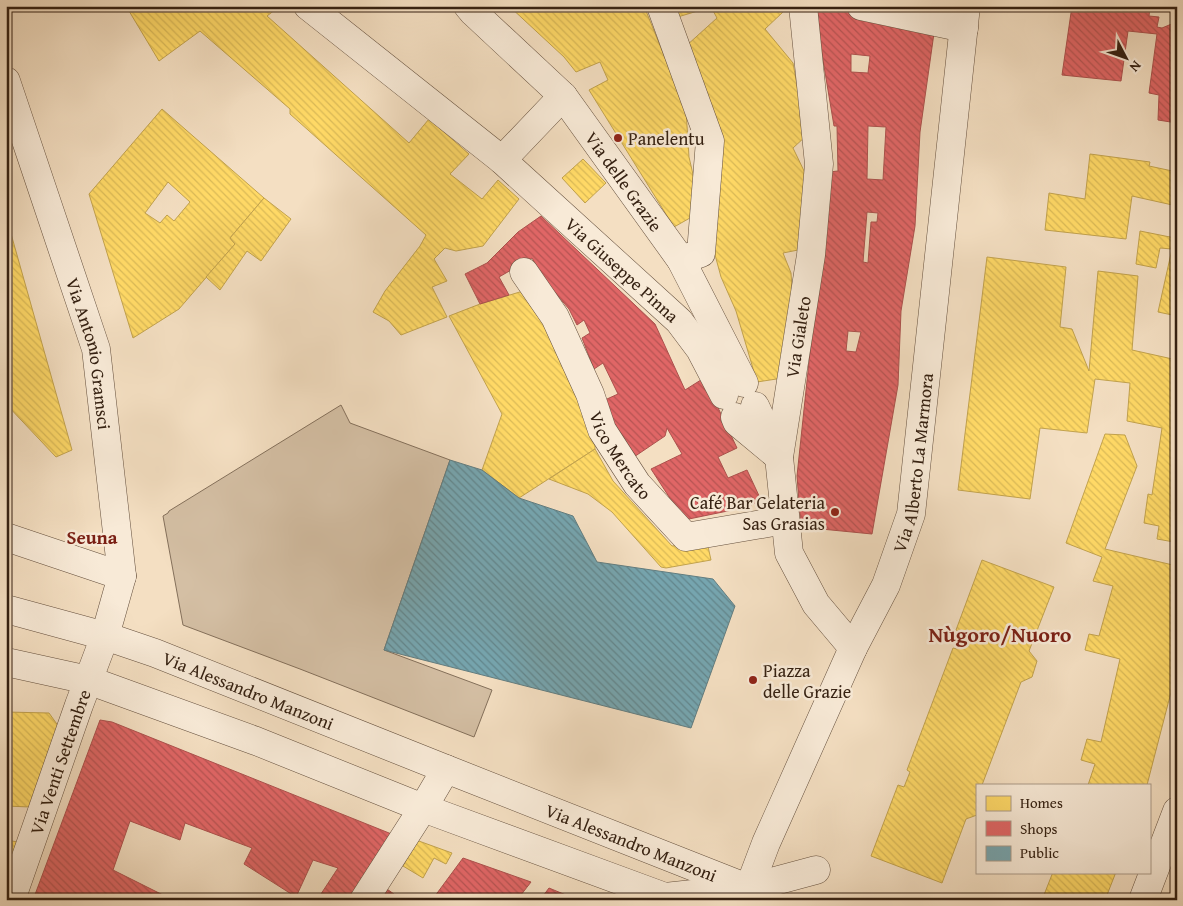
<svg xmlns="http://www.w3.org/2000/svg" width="1183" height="906" font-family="'Gentium Book Plus',serif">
<defs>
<pattern id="homes-back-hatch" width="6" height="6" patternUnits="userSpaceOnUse" patternTransform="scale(1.25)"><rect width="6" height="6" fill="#ffd966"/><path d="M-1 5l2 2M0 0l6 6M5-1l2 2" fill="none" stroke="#dbba57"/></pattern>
<pattern id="shops-back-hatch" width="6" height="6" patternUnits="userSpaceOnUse" patternTransform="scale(1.25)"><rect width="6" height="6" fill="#e06666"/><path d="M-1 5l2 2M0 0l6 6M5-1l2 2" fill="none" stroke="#b65453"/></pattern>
<pattern id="public-back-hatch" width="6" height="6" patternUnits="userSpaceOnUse" patternTransform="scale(1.25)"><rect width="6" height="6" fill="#76a5af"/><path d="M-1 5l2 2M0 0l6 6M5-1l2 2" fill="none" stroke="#62868d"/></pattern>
</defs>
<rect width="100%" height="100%" fill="#f4dfc2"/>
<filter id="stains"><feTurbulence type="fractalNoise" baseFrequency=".004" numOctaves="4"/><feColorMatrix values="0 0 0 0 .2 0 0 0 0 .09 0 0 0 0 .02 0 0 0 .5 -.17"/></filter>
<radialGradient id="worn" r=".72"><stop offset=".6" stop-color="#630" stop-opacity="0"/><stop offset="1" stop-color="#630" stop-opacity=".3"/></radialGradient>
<polygon fill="#d4bfa4" stroke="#84705b" points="341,405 350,423 450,460 384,650 492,690 474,737 300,669 183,625 163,516 168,513 169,511"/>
<g fill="url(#homes-back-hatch)" stroke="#c2a24d" fill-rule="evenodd">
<polygon points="126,6 280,6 267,16 409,143 429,119 469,154 450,174 482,199 498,180 519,199 483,246 456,251 445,248 434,259 447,281 432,287 447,317 401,335 389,321 373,312 385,291 420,246 426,235 290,114 290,109 200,31 159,61"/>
<polygon points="509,6 644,6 686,110 689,157 695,183 697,214 674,227 589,90 608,80 600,62 576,72 564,57"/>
<polygon points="665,6 778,6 783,12 765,29 793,63 806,136 793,148 806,175 803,249 783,253 791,273 793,304 783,378 757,382 736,311 721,277 714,251 686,46 717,18 711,7 671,19"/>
<path d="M162 109 264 198 230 238 235 244 179 309 133 338 89 194ZM168 182 190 202 174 221 167 215 160 223 145 213Z"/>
<polygon points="1090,154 1150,162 1149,166 1177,172 1177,206 1132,196 1126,239 1045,230 1049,193 1085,199"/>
<polygon points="583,159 606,183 585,203 562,178"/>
<polygon points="264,198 291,219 261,261 247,251 220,290 206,277 235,244 230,238"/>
<polygon points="6,216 72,450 56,457 6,404"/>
<polygon points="1177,230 1177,316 1158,312 1172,249 1160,248 1156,268 1136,264 1140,231 1175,238"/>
<polygon points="987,257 1066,267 1060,327 1072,329 1089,371 1098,271 1138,276 1132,350 1177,360 1177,533 1175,533 1174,542 1157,539 1159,526 1144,523 1148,494 1152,495 1162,428 1127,421 1130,383 1095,379 1087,433 1040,428 1030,499 958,490"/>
<polygon points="533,288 595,418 595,449 519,498 482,470 502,414 449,316 480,304"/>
<polygon points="1105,434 1125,435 1137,466 1105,549 1177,566 1177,669 1147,785 1088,785 1095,764 1081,760 1087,739 1101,742 1120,659 1085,650 1089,634 1099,636 1113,586 1093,581 1102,557 1066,543"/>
<polygon points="595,449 613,481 672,546 707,542 711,560 666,568 661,567 612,512 588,494 549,479"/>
<polygon points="982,560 1054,587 1029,651 1037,661 1032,677 1021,682 982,785 977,785 977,815 966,819 942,883 871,856 898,785 904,787 910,772 907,770 953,648 957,649 963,633 956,630"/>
<polygon points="6,712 49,713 59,727 30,807 6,806"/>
<polygon points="6,840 18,842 6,874"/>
<polygon points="416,840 452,853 446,864 434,858 423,878 403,866"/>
<polygon points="1053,872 1116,872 1105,900 1042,900"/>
</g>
<g fill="url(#shops-back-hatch)" stroke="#ad514d" fill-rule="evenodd">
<path d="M814 6H821L935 26 920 132 915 226 901 311 898 385 872 534 801 527 797 476 829 172 838 171 837 126H834ZM851 54 870 56 868 73 851 72ZM868 126 886 127 883 180 867 179ZM867 212 878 213 877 222H871L868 263 863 262ZM848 331 861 332 856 352 846 351Z"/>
<polygon points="1072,6 1106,10 1107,6 1149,6 1150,7 1149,16 1159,17 1157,27 1162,28 1174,23 1175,20 1177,20 1177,123 1158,120 1159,95 1149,93 1157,34 1128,31 1121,81 1062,75"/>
<polygon points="541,216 655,324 685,390 704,378 737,448 718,457 728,478 747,470 761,500 747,507 684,520 651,469 682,454 667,428 665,436 625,463 596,404 618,394 603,363 594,369 582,338 590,333 584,320 577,325 569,309 546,282 532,258 499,277 509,295 480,304 465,274 487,263 518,232"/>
<polygon points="100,720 112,722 394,835 356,900 317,900 338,868 313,860 296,897 244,864 252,848 185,823 180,840 130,821 113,870 173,900 33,900"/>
<polygon points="463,858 531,882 517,900 432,900"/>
<polygon points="549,888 578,900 540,900"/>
<polygon points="387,889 402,900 380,900"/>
</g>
<polygon fill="url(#public-back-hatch)" stroke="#627d80" points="450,460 482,470 519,498 573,516 597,562 713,579 735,606 691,728 384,650"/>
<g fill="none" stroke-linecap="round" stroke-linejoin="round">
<g stroke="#65503e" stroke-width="29">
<g id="minor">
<polyline points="308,6 502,160"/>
<path id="s1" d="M468 6 473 12 563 96 681 260 744 383"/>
<polyline points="661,6 710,141 701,253 681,260"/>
<polyline points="803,6 819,164 811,255 779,457 789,553 816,604 853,648"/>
<polyline points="861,6 964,28"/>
<path id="s2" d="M6 81 96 349 122 576 105 636 79 705 11 900"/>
<path id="s3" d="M563 96 502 160 679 321 700 349 724 395"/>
<path id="s4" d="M524 272 555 317 590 394 602 430 637 484 686 537 785 520"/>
<polyline points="755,406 775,449"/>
<polyline points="735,417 737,422 779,457"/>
<polyline points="6,537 122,576"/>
<path id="s5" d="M6 609 105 636 155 653 446 769 745 887"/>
<polyline points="6,662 88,680 256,741 423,808 665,897 749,888 816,870"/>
<path id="s6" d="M749 888 766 843 853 648 886 585 911 514 966 6"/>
<polyline points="364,900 423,808 446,769"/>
<polyline points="1143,900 1177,811"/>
</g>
</g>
<use href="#minor" stroke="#f8ead7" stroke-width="28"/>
</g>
<g fill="#8f2418" stroke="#f8ead7" stroke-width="2">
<circle cx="618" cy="138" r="5"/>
<circle cx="835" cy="512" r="5"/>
<circle cx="753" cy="680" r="5"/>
</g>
<g text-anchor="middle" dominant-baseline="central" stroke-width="5" stroke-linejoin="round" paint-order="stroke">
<g font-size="18" fill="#352112" stroke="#f8ead7" text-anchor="start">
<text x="628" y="138">Panelentu</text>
<text x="825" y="502" text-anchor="end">Café Bar Gelateria<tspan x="825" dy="21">Sas Grasias</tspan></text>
<text x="763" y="670">Piazza<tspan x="763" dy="21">delle Grazie</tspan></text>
</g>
<g font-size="18" fill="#352112" stroke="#f8ead7">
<text stroke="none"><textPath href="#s1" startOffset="236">Via delle Grazie</textPath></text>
<text stroke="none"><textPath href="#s3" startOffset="251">Via Giuseppe Pinna</textPath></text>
<text transform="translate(798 337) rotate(-81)">Via Gialeto</text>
<text stroke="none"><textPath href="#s2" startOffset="286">Via Antonio Gramsci</textPath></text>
<text stroke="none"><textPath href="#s4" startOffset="208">Vico Mercato</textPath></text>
<text stroke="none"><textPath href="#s6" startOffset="459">Via Alberto La Marmora</textPath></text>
<text stroke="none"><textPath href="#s5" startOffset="256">Via Alessandro Manzoni</textPath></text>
<text transform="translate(60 762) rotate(-71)">Via Venti Settembre</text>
<text stroke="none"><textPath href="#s5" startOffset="668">Via Alessandro Manzoni</textPath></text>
</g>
<g font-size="19" font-weight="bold" fill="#7a1f14" stroke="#f8ead7">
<text x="92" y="537">Seuna</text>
</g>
<g font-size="22" font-weight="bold" fill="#7a1f14" stroke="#f8ead7">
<text x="1000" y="634">Nùgoro/Nuoro</text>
</g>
</g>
<rect width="1183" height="906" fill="none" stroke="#f4dfc2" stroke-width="25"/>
<rect x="8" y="8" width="1168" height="891" fill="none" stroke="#352112" stroke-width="2.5"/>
<rect x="12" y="12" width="1158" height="881" fill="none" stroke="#352112"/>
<rect x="976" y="784" width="175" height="90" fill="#f8ead7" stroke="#aa9a88"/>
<rect x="986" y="796" width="25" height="15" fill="#ffd966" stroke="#aa9a88"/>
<text x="1020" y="808" font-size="15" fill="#352112">Homes</text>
<rect x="986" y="821" width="25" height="15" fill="#e06666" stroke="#aa9a88"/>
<text x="1020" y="834" font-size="15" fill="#352112">Shops</text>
<rect x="986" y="846" width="25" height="15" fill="#76a5af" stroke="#aa9a88"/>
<text x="1020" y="858" font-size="15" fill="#352112">Public</text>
<g transform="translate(1126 58) rotate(131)" stroke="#f8ead7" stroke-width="4" paint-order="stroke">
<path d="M0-4L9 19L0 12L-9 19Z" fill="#352112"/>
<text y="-8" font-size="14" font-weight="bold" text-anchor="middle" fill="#352112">N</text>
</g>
<rect width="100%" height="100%" filter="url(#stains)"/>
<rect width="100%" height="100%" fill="url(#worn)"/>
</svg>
